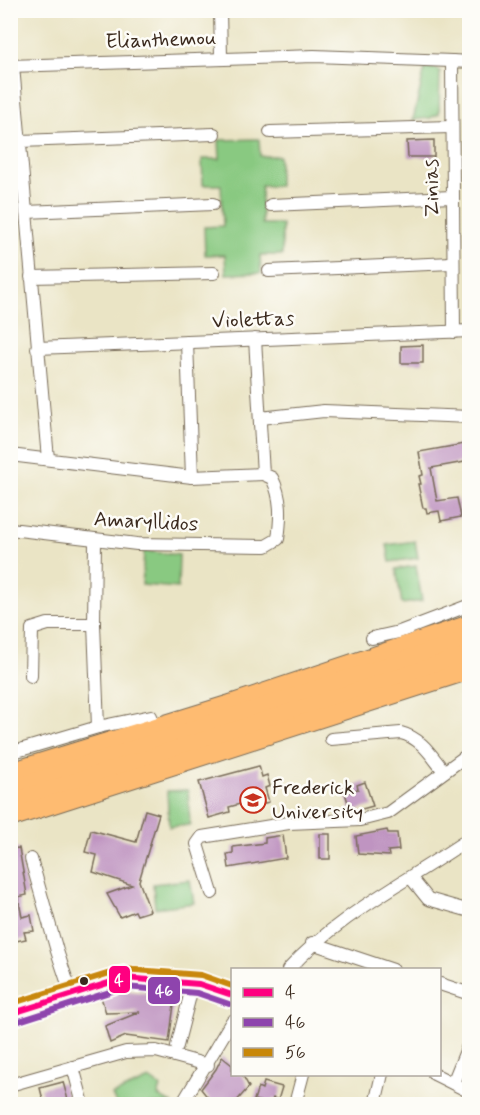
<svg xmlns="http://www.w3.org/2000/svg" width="480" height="1115" font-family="Mynerve,sans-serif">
<rect width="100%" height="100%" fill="#fdfcf7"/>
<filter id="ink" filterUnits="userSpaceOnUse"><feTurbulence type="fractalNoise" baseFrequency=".0167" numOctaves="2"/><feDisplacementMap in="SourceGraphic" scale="12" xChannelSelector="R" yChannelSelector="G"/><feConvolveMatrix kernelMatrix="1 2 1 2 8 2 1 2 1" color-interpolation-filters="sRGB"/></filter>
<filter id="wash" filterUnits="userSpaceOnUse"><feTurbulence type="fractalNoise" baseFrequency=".008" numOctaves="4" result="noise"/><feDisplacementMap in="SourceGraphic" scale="24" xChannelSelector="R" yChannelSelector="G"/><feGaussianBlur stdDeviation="1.35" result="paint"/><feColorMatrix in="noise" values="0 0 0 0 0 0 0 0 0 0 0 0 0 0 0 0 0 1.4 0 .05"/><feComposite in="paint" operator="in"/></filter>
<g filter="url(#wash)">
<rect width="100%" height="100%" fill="#eae4c5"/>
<g fill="#89c981" stroke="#627a50" stroke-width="1.5">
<polygon points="425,68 435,68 440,72 439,114 430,118 413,120"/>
<polygon points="259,139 260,156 279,156 279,186 261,186 262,224 282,224 282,255 260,255 261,273 226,274 225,255 205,255 204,227 223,226 221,185 203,185 202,159 220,159 219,140"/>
<polygon points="415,541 418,558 390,562 387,545"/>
<polygon points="144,551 179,555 178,588 142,585"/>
<polygon points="416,566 422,601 402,604 396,569"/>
<polygon points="188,790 190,825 169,827 167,791"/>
<polygon points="190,880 194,903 155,908 153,884"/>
<polygon points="149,1079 161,1087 158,1096 173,1104 116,1104 112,1095"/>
</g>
<g id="blocks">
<g fill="#bf94c1">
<polygon points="434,140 434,157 408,157 407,141"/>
<polygon points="423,345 423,363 401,363 401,346"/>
<polygon points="470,443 470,461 431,468 437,501 457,498 461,517 441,521 439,511 427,513 426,508 423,508 418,484 421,484 419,476 423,475 419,452"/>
<polygon points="259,766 262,777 267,775 270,786 265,788 269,802 253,806 251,801 229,807 230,812 209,818 199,782"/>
<polygon points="365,782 373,806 351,812 345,793 358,789 357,785"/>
<polygon points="145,810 159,814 139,881 150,911 137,915 135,911 120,917 107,894 132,885 93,872 97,855 85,852 91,830 136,842"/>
<polygon points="387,830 388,833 397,833 399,850 388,851 389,856 358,854 356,836"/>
<rect x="320" y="834" width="10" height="25"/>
<polygon points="283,835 286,858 229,868 227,854 233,853 233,847 265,843 265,838"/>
<polygon points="19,848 27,895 18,897 22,917 31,915 34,931 24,932 26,939 11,942 10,849"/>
<polygon points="122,990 175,997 169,1042 126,1036 110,1043 105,1026 140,1012 106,1013 101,997"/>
<polygon points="222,1057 232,1065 232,1074 242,1074 249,1087 234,1104 213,1104 201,1089 216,1069"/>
<polygon points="63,1082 68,1100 44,1104 40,1088"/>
<polygon points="264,1082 282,1087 278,1100 273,1098 271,1104 254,1100 258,1087 262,1089"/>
</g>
</g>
</g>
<g filter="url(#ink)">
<use href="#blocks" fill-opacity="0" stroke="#786b58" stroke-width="1.5"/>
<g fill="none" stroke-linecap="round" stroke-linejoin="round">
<g stroke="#786b58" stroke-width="14">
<g id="minor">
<polyline points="220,10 221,57"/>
<polyline points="10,66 314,56 452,61"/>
<polyline points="13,66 48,459"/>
<polyline points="270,132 451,127"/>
<polyline points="20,141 214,134"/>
<polyline points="271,205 452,197"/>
<polyline points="26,212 213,204"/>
<polyline points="269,271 452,263"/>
<polyline points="31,277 214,273"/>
<polyline points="454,332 452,61 470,62"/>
<polyline points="187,342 192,477"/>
<polyline points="37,348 470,331"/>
<polyline points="260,418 324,411 470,417"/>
<polyline points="10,455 192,477 263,474"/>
<path d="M10 529 137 544 266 546 278 539C281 517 282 498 272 478L263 474 255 339"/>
<polyline points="95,541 94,624 98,727"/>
<polyline points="372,638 399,632 470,605"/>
<polyline points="31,676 32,629 48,624 94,624"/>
<path d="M331 739 401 733C421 738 431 755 443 770"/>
<polyline points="10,753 98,727 151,716"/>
<polyline points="31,859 57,951 71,993"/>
<polyline points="411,878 428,899 470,911"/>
<polyline points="212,893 197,844 202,837 289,823 360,820 388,813 470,753"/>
<polyline points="312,943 393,970"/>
<path d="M288 970C339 914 408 881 470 838"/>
<polyline points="440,984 470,994"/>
<polyline points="10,1014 124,978 199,984 232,995"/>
<polyline points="177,1046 193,984"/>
<polyline points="73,1067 83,1104"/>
<polyline points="434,1074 470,1092"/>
<polyline points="453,1083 470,1041"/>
<polyline points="10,1085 126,1052 156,1051 208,1065"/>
<polyline points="182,1104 232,1021"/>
<polyline points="295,1104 303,1074"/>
<polyline points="375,1104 382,1074"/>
</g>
</g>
<g stroke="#786b58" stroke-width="20">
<g id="highway">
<polyline points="10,772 230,704 470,624"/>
<polyline points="10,790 470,639"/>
<polyline points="10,803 470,655"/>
<polyline points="10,818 470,670"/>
</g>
</g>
<use href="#minor" stroke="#fff" stroke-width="12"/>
<use href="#highway" stroke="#febb71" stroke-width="18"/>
<g stroke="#fdfcf7" stroke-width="10">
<polyline id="bus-1" points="10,1014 124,978 199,984 232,995"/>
</g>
<g stroke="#fdfcf7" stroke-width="10">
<polyline id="bus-2" points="13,1023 125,987 197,993 229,1004"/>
</g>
<g stroke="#fdfcf7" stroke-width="10">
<polyline id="bus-3" points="10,1004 123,969 201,975 232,986"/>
</g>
<use href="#bus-1" stroke="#ff0080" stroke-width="6"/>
<use href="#bus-2" stroke="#8e44ad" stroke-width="6"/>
<use href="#bus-3" stroke="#c88708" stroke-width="6"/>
</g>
</g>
<defs>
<g id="university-ring" transform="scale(1.35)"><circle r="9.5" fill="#fdfcf7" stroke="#c8321e" stroke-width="1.5"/><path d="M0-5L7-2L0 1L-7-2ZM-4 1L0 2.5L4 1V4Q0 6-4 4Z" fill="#c8321e"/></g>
</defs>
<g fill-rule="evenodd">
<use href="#university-ring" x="253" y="800"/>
</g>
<circle fill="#3b2a1e" stroke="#fdfcf7" stroke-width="2" cx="84" cy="981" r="5"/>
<g text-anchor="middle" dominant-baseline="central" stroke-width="5" stroke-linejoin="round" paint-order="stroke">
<g font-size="21" fill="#3b2a1e" stroke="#fdfcf7">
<text transform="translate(161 40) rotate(-2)">Elianthemou</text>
<text transform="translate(432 188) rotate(-91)">Zinias</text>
<text transform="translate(253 320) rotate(-2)">Violettas</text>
<text transform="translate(146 522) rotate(3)">Amaryllidos</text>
</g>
<g font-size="21" fill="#3b2a1e" stroke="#fdfcf7" text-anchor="start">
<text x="272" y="788">Frederick<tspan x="272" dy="24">University</tspan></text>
</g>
</g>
<g stroke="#fdfcf7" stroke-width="2">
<rect x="108" y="965" width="23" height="29" rx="6" fill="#ff0080"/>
<rect x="147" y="976" width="34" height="29" rx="6" fill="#8e44ad"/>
</g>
<g font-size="16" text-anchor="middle" font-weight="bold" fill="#fff">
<text x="119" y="985">4</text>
<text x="164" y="996">46</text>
</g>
<rect width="480" height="1115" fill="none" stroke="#fdfcf7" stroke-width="36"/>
<rect x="231" y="968" width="210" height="108" fill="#fdfcf7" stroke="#afa8a0" stroke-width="1.5"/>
<rect x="243" y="988" width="30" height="9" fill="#ff0080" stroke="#afa8a0" stroke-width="1.5"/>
<text x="285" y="998" font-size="18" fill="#3b2a1e">4</text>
<rect x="243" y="1018" width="30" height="9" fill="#8e44ad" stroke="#afa8a0" stroke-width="1.5"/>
<text x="285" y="1028" font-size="18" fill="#3b2a1e">46</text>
<rect x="243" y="1048" width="30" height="9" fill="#c88708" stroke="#afa8a0" stroke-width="1.5"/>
<text x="285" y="1058" font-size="18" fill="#3b2a1e">56</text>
</svg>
